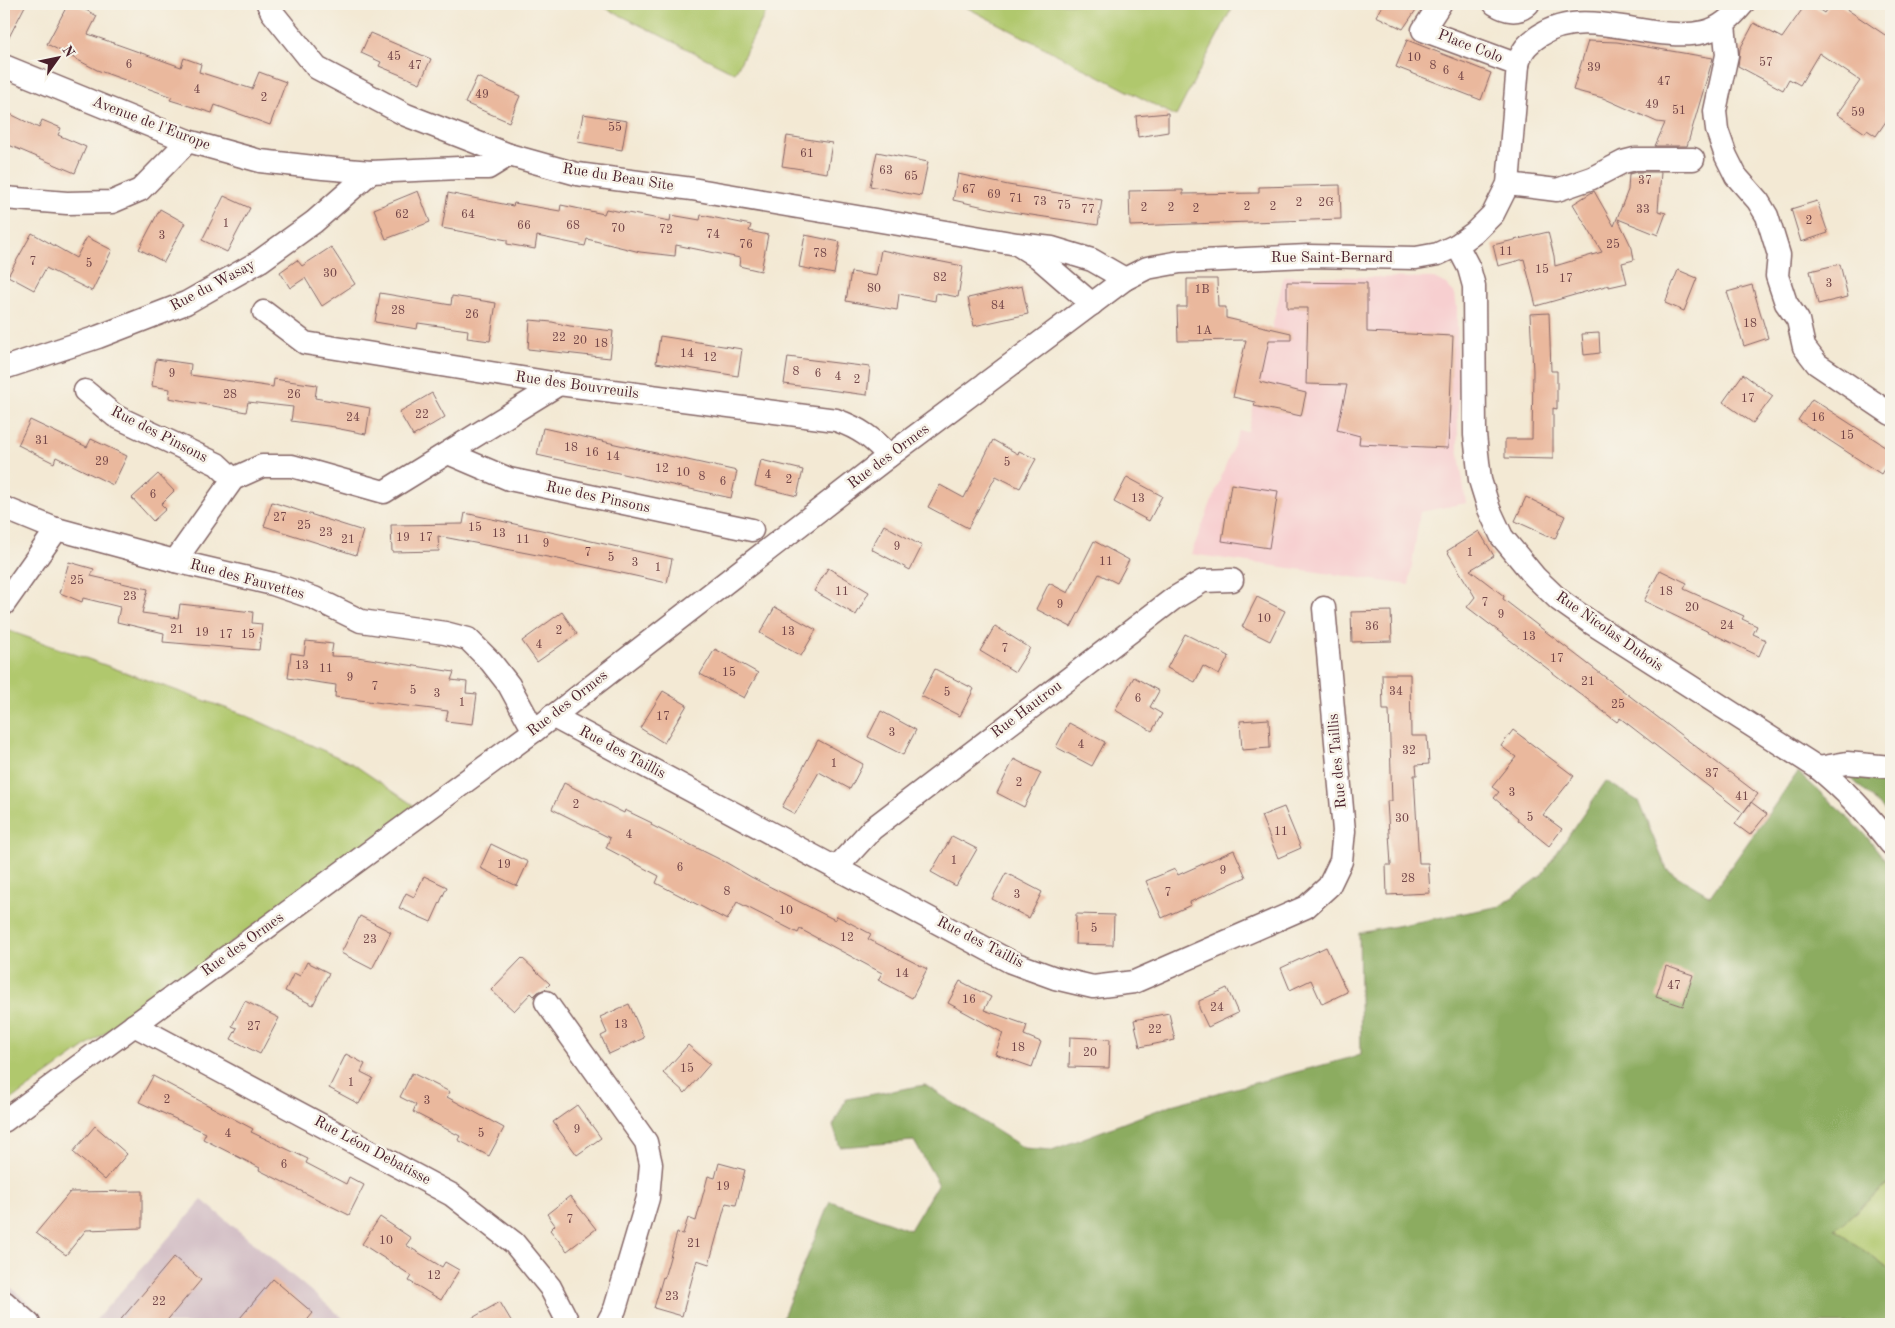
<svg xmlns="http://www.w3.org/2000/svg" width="1895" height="1328" font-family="'Old Standard TT',serif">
<rect width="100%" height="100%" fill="#f7f3e8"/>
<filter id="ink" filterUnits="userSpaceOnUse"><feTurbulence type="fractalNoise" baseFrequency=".02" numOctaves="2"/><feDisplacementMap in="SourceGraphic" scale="10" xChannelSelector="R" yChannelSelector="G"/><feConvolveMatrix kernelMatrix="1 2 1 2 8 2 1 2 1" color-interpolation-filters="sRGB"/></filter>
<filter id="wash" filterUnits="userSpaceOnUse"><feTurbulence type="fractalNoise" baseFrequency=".0096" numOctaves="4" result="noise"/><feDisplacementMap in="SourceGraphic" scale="20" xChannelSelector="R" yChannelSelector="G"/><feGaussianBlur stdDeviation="1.12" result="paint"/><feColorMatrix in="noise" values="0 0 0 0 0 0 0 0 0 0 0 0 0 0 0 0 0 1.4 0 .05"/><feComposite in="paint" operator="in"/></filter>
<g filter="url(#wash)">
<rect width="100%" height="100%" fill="#f3e9d4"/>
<polygon fill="#f7cfd0" points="1284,276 1434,278 1446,284 1455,294 1457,308 1458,447 1466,503 1420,512 1409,585 1191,554 1239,431 1248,431"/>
<g fill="#d2bdc5">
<polygon points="202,1200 350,1324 92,1324"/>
<polygon points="4,1281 52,1324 4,1324"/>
</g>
<g fill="#b0c86d" stroke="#7d744c">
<polygon points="598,4 770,4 735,73"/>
<polygon points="960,4 1234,4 1176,116"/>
<polygon points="4,629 245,715 353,764 416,807 200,965 4,1105"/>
<polygon points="1891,1182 1891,1271 1835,1229"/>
</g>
<g fill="#8cac60" stroke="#6b6646">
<polygon points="1798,772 1862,831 1891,867 1891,1182 1835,1229 1891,1271 1891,1324 780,1324 830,1201 910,1230 938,1183 914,1141 840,1147 833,1126 846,1099 925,1085 1024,1148 1052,1150 1171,1105 1361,1055 1359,933 1501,906 1541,876 1606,781 1638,801 1667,870 1710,896"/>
<polygon points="1850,777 1891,779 1891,811 1885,811"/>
</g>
<g id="blocks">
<g fill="#eab89d">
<polygon points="4,4 26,4 4,47"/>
<polygon points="68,4 75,4 97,16 88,34 181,67 184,58 201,64 199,72 252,89 259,72 286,82 270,125 215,105 212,113 170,100 172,97 97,70 47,44"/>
<polygon points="1383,4 1420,4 1403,29 1376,16"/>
<polygon points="1806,4 1811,4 1824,13 1830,4 1839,4 1891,39 1891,114 1876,136 1867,130 1865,133 1837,114 1860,81 1819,53 1800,85 1789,79 1783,90 1738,66 1740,49 1754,23 1782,38"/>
<polygon points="370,33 431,59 420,83 379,66 381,62 361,53"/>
<polygon points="1407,40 1491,73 1481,100 1396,67"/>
<polygon points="1588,41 1617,42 1713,58 1687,146 1655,146 1665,123 1657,122 1603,98 1573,90"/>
<polygon points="477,77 520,96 509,122 465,103"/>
<polygon points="4,111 39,128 42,120 61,128 58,135 86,147 75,173 4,143"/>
<polygon points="1168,113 1168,132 1138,137 1136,116"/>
<polygon points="583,114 627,121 622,150 578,142"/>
<polygon points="787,136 832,143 827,173 782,166"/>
<polygon points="877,152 928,162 921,196 870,186"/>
<polygon points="1637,172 1661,172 1658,211 1666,213 1658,235 1618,219 1632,248 1634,260 1622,263 1627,283 1609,287 1609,285 1536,306 1524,259 1498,266 1493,245 1548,232 1554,256 1555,266 1602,252 1573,204 1594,191 1614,226 1628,190 1629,174"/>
<polygon points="958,174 1008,185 1102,200 1098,225 998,210 953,200"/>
<polygon points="1340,185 1341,219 1130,226 1129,191 1183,190 1183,194 1259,193 1259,187"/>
<polygon points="418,191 430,222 386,239 374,209"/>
<polygon points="448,193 513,206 514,203 560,211 561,205 604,214 606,209 670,221 671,215 700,220 701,215 751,225 749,231 768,235 761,271 739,266 740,258 676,245 675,256 640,252 587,239 585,246 537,236 535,249 507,244 507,240 442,228"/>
<polygon points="224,196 250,208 227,252 202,240"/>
<polygon points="1817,201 1828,233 1801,242 1791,209"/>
<polygon points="160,209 185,223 164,262 139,249"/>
<polygon points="32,233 76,258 87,237 112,250 92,291 46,268 34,290 8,276"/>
<polygon points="805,235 840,242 834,274 799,267"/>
<polygon points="331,247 355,284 322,306 305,278 290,288 280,272 297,260 302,266"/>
<polygon points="881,250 963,266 958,297 936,293 935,301 899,294 897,310 846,301 851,272 876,276"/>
<polygon points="1840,264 1848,297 1818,304 1810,271"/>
<polygon points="1678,270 1697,278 1684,311 1665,303"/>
<polygon points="1187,279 1217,279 1218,307 1226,307 1226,318 1291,333 1291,340 1269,340 1260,382 1306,393 1301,416 1254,406 1255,402 1233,397 1246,340 1178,341 1177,307 1187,307"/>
<polygon points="1287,282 1367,283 1367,332 1453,336 1448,448 1359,444 1360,436 1337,430 1347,385 1306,384 1308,308 1287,308"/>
<polygon points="1752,285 1768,338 1744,346 1727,292"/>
<polygon points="1022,286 1028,314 974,326 968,298"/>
<polygon points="380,293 451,305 452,296 496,303 490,341 467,338 468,330 418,323 417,329 375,322"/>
<polygon points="1549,313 1551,371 1557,371 1557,409 1553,408 1553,459 1505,458 1505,439 1532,439 1533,371 1530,314"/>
<polygon points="530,320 552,322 570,326 613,331 610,358 528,349"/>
<polygon points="1599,333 1600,353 1584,355 1582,334"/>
<polygon points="660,336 742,349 738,376 656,363"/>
<polygon points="788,357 870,367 867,395 784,384"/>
<polygon points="156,359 191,364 190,375 273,387 274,379 317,385 315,398 370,408 366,434 335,428 335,427 291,421 293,407 248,402 246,412 169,398 170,389 152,386"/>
<polygon points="1743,374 1773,396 1753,423 1723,402"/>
<polygon points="432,393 445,417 413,436 399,412"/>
<polygon points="1812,399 1891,450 1891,458 1881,474 1798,420"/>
<polygon points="30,420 87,447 91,439 127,456 113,485 56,457 54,463 18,445"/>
<polygon points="543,428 737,471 731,498 537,455"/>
<polygon points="993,440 1018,454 1019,451 1036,459 1020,488 996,476 968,528 928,507 940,485 964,498"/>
<polygon points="761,460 803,470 797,496 755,486"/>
<polygon points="158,474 174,491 161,504 166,509 153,521 132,498"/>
<polygon points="1127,477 1162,496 1149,521 1114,502"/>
<polygon points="1231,484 1278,491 1269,548 1222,541"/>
<polygon points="1526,497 1565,516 1555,539 1515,521"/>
<polygon points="272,502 363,531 356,555 264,526"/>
<polygon points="465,513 672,559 667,583 558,559 438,536 439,551 392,552 391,525 463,524"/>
<polygon points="884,525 922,546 910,570 871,549"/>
<polygon points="1479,531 1494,556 1470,570 1504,596 1503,599 1758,794 1743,813 1620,718 1617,722 1467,607 1475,597 1447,551"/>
<polygon points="1094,541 1129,560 1117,583 1099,574 1071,627 1036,609 1049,583 1068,593"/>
<polygon points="69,562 94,569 91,576 148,589 142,613 178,618 180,604 253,612 252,623 262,624 259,650 163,642 164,633 117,622 120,607 83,598 82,602 60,593"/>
<polygon points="828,568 869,592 856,615 814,591"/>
<polygon points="1660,570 1687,583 1684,589 1744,616 1742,619 1757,626 1753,634 1766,640 1759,656 1644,601"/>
<polygon points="1257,597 1285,611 1270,641 1242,627"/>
<polygon points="775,607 816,630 801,656 760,633"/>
<polygon points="1391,611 1392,641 1352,642 1351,612"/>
<polygon points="562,612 577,634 537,662 522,641"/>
<polygon points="995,626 1030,648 1015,672 980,651"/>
<polygon points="1185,634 1229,656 1219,675 1203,666 1195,682 1167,668"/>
<polygon points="306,641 333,644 331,656 357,657 454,672 451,680 467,682 466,693 477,694 473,724 446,721 448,711 335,697 336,685 288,678 291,653 304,655"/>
<polygon points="715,649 758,673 744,698 700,674"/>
<polygon points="935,669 974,689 960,716 921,696"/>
<polygon points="1382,674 1410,674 1411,736 1427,736 1429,764 1416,765 1417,775 1414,775 1419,863 1428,863 1430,893 1387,895 1386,865 1391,865 1387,801 1392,801 1389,710 1383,710"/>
<polygon points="1134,677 1159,691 1150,707 1162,714 1152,731 1115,710"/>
<polygon points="663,691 687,705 664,743 640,728"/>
<polygon points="881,711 916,730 903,755 868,737"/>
<polygon points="1269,719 1270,748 1242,750 1240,721"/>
<polygon points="1069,723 1105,742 1092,766 1056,747"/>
<polygon points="1513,730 1574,776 1543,815 1562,829 1549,846 1517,820 1518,818 1494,798 1499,792 1492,787 1516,757 1501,746"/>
<polygon points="818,740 863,764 850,789 819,772 795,814 782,807"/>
<polygon points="1014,759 1041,773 1024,807 997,793"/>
<polygon points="564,783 624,813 625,810 652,823 651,825 727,863 751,877 835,920 837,916 871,934 868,939 927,969 912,998 878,980 882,973 800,929 798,933 737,902 727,920 656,883 659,876 606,848 610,838 552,809"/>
<polygon points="1751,802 1767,814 1750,835 1735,824"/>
<polygon points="1284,807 1301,848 1278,858 1261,816"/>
<polygon points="952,836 977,849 956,886 931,872"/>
<polygon points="491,844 528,862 517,886 480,868"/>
<polygon points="1234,850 1246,877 1190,902 1191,905 1162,918 1146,881 1175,869 1178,875"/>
<polygon points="1006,873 1042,892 1029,918 992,899"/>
<polygon points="424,876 447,887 431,922 399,908 406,893 414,897"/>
<polygon points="1076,914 1114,915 1113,945 1075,944"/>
<polygon points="360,916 391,932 372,969 341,953"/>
<polygon points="1326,947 1347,992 1322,1004 1311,980 1290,990 1281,968"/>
<polygon points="522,958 550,984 545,989 538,992 534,996 531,993 514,1011 491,990"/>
<polygon points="307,962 329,973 313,1005 285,991 294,973 300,976"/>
<polygon points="1666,966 1693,975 1683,1006 1656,997"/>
<polygon points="960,981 991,997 984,1010 1027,1025 1024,1035 1041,1042 1032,1067 995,1054 1003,1033 948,1003"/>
<polygon points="1227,988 1238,1013 1208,1027 1199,1008 1199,1001"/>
<polygon points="245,1001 279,1018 260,1054 231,1039 237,1028 232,1026"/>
<polygon points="629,1004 644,1038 609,1054 601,1036 607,1033 600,1017"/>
<polygon points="1169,1013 1175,1040 1140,1047 1134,1020"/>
<polygon points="1070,1037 1110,1039 1109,1068 1069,1067"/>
<polygon points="688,1045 710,1064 685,1093 663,1073"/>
<polygon points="346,1054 365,1064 361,1072 373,1078 359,1104 329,1088"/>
<polygon points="412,1073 450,1092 447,1097 504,1128 489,1156 458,1140 460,1136 413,1112 416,1105 400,1097"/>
<polygon points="153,1076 253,1129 251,1132 308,1159 306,1163 346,1184 349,1177 364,1185 349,1215 259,1170 260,1168 203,1139 206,1133 139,1102"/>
<polygon points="577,1105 601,1138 577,1155 553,1122"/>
<polygon points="95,1126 127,1154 105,1180 73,1152"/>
<polygon points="719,1163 745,1170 736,1205 726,1203 709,1264 697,1260 682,1316 654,1308 663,1277 664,1278 677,1233 683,1234 688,1218 696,1221 708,1176 715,1178"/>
<polygon points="142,1191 142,1228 86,1230 66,1255 36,1233 70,1192"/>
<polygon points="570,1196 596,1229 567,1251 550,1230 555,1225 547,1214"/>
<polygon points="380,1217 411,1238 406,1245 442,1267 445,1262 459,1270 441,1300 409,1281 412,1276 362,1244"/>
<polygon points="174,1257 201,1280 164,1324 117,1324"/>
<polygon points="273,1279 313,1313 304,1324 235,1324"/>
<polygon points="500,1302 513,1324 462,1324"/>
</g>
</g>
</g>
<g filter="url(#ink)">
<use href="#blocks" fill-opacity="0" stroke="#856666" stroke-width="1"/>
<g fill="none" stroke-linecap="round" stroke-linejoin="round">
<g stroke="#856666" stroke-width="25">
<g id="minor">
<polyline points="268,4 272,12 317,68 406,115 509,155 577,174 692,189 1017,244 1052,248 1092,260 1125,279"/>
<polyline points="1440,4 1423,30 1518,65"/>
<path d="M1495 4C1506 11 1518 14 1528 4"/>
<polyline points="1724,24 1727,55 1715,111 1717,130 1726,156 1736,176 1758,201 1767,216 1779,255 1777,276 1786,303 1798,320 1804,347 1817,364 1891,414"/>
<polyline points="4,66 188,141 260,161 323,168 371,172 459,168 488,168 509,155"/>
<polyline points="1508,184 1557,190 1592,178 1623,162 1635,159 1693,159"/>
<polyline points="4,198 67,203 112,202 140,190 188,141"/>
<path d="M1457 245 1469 268 1474 286 1475 435 1480 480 1489 509 1502 537 1535 577 1559 600 1593 624 1818 768C1845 790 1869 816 1891 844"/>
<polyline points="1020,246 1039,258 1092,304"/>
<path d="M264 312 305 343 559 384 836 420C861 429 872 438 889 456"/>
<polyline points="4,368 98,337 186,303 260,261 314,222 371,172"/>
<polyline points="85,391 115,416 217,464 233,479"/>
<polyline points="448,453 509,479 752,530"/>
<polyline points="4,508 53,528 175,561 273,584 314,598 361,621 445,633 468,639 491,662 509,685 534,731"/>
<polyline points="175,561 233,479 262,466 292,466 384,492 559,384"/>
<polyline points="4,604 57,529"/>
<polyline points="552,716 1011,962 1055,978 1093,987 1134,982 1306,907 1329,886 1341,861 1344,831 1324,608"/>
<polyline points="1818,768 1847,763 1891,767"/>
<polyline points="837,867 872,829 1173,599 1203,581 1232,580"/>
<polyline points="546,1002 646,1142 651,1164 648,1198 615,1309 607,1324"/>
<polyline points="134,1025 452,1195 514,1243 550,1287 569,1324"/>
<path d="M4 1121 534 731 889 456 1125 279 1147 268 1180 262 1308 256 1416 258 1438 254 1457 245 1474 233 1493 214 1508 184 1518 65C1521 51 1527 44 1539 36 1586 4 1652 44 1704 32 1721 28 1732 17 1743 4"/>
<polyline points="4,1302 29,1324"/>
</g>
</g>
<use href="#minor" stroke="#fff" stroke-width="22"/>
</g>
</g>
<g text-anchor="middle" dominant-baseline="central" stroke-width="5" stroke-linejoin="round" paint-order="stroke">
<g font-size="12" fill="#724548">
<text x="394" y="57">45</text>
<text x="1414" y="58">10</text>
<text x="1766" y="63">57</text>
<text x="129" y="65">6</text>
<text x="415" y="66">47</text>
<text x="1433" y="66">8</text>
<text x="1594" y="68">39</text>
<text x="1446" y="71">6</text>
<text x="1461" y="77">4</text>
<text x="1664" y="82">47</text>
<text x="197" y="90">4</text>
<text x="482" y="95">49</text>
<text x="264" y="98">2</text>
<text x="1652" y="105">49</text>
<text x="1679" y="111">51</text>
<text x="1858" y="113">59</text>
<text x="615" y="128">55</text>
<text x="807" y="154">61</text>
<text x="886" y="171">63</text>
<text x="911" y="177">65</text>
<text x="1645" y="181">37</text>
<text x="969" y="190">67</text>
<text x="994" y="195">69</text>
<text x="1016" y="199">71</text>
<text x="1040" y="202">73</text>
<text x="1299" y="203">2</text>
<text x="1326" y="203">2G</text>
<text x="1064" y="206">75</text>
<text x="1247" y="207">2</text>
<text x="1273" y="207">2</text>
<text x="1144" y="208">2</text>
<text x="1171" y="208">2</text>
<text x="1196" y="209">2</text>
<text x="1088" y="210">77</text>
<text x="1643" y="210">33</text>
<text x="402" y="215">62</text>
<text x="468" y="215">64</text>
<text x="1809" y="221">2</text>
<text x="226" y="224">1</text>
<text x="524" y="226">66</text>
<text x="573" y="226">68</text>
<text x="618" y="229">70</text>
<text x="666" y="230">72</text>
<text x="713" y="235">74</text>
<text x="162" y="236">3</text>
<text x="746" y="245">76</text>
<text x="1613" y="245">25</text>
<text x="1506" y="252">11</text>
<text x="820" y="254">78</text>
<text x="33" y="262">7</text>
<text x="89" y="264">5</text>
<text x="1542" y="270">15</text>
<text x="330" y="274">30</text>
<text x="940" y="278">82</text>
<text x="1566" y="279">17</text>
<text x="1829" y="284">3</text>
<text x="874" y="289">80</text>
<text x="1202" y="290">1B</text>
<text x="998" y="306">84</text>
<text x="398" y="311">28</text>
<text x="472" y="315">26</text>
<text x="1750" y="324">18</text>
<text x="1204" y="331">1A</text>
<text x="559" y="338">22</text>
<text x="580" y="341">20</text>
<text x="601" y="344">18</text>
<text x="687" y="354">14</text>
<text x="710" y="358">12</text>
<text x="796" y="372">8</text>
<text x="172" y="374">9</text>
<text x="818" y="374">6</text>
<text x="838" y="377">4</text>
<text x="857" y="380">2</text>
<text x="230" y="395">28</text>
<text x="294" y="395">26</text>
<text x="1748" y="399">17</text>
<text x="422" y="415">22</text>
<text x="353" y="418">24</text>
<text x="1818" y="418">16</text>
<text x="1847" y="436">15</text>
<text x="42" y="441">31</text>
<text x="571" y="448">18</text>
<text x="592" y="453">16</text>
<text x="613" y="457">14</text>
<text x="102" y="462">29</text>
<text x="1007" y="463">5</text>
<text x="662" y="469">12</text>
<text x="683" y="473">10</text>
<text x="768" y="475">4</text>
<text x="702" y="477">8</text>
<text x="789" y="480">2</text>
<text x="723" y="482">6</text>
<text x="153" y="495">6</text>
<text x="1138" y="499">13</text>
<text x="280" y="518">27</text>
<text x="304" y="526">25</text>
<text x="475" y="528">15</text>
<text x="326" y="533">23</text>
<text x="499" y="534">13</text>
<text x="403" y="538">19</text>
<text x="426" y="538">17</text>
<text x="348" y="540">21</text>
<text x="523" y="540">11</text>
<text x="546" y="544">9</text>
<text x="897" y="547">9</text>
<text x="588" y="553">7</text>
<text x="1470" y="553">1</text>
<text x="611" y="558">5</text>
<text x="1106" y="562">11</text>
<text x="635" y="563">3</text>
<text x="658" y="568">1</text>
<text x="77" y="581">25</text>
<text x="842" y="592">11</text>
<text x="1666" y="592">18</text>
<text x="130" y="597">23</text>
<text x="1485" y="603">7</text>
<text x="1060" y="605">9</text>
<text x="1692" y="608">20</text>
<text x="1501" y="615">9</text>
<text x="1264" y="619">10</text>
<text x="1727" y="626">24</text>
<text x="1372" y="627">36</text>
<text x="177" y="630">21</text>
<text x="559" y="631">2</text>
<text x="788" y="632">13</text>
<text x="202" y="633">19</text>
<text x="226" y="635">17</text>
<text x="248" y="635">15</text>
<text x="1529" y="637">13</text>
<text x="539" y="645">4</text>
<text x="1005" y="649">7</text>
<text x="1557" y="659">17</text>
<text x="302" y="666">13</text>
<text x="326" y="669">11</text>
<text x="729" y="673">15</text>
<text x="350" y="678">9</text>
<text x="1588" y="682">21</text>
<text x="375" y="687">7</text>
<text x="413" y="691">5</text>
<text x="1396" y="692">34</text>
<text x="947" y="693">5</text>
<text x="437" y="694">3</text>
<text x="1138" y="699">6</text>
<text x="462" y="703">1</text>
<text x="1618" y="705">25</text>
<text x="663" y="717">17</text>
<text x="892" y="733">3</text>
<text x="1081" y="745">4</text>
<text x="1409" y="751">32</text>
<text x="834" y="764">1</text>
<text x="1712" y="774">37</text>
<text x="1019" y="783">2</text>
<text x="1512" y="793">3</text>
<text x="1742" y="797">41</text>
<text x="576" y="805">2</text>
<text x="1530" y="818">5</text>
<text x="1402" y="819">30</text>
<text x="1281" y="832">11</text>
<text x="629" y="835">4</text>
<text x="954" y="861">1</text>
<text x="504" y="865">19</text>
<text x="680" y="868">6</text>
<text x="1223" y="871">9</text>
<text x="1408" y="879">28</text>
<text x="727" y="892">8</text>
<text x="1168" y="893">7</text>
<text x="1017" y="895">3</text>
<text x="786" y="911">10</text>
<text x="1094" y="929">5</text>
<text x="847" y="938">12</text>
<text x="370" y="940">23</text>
<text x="902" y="974">14</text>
<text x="1674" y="986">47</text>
<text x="969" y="1000">16</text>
<text x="1217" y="1008">24</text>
<text x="621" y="1025">13</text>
<text x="254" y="1027">27</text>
<text x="1155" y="1030">22</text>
<text x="1018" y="1048">18</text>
<text x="1090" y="1053">20</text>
<text x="687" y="1069">15</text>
<text x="351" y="1083">1</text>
<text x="167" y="1100">2</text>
<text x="427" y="1101">3</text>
<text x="577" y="1130">9</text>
<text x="228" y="1134">4</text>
<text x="481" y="1134">5</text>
<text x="284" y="1165">6</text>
<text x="723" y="1187">19</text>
<text x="570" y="1220">7</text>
<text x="386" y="1241">10</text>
<text x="694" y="1244">21</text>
<text x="434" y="1276">12</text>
<text x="672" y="1297">23</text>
<text x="159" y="1302">22</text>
</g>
<g font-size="15" fill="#4a1f2b" stroke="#f7f3e8">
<text transform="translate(1470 47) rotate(21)">Place Colo</text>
<text transform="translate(151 124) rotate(21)">Avenue de l'Europe</text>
<text transform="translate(618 178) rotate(9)">Rue du Beau Site</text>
<text x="1332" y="258">Rue Saint-Bernard</text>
<text transform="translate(213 286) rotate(-28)">Rue du Wasay</text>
<text transform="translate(577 386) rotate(8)">Rue des Bouvreuils</text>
<text transform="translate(159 435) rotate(27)">Rue des Pinsons</text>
<text transform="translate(889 457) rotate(-37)">Rue des Ormes</text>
<text transform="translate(598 498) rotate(12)">Rue des Pinsons</text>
<text transform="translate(247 580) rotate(15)">Rue des Fauvettes</text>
<text transform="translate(1609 632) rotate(35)">Rue Nicolas Dubois</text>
<text transform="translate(568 704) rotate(-38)">Rue des Ormes</text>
<text transform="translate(1027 710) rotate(-37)">Rue Hautrou</text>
<text transform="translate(622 753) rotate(28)">Rue des Taillis</text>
<text transform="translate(1338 761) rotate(-95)">Rue des Taillis</text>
<text transform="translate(980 943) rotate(27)">Rue des Taillis</text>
<text transform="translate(243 945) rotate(-36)">Rue des Ormes</text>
<text transform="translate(372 1151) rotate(28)">Rue Léon Debatisse</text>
</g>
</g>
<rect width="1895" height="1328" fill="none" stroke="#f7f3e8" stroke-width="20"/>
<g transform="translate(58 58) rotate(57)" stroke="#f7f3e8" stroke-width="4" paint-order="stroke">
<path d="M0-4L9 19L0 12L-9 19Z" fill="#4a1f2b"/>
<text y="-8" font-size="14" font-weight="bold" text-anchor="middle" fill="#4a1f2b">N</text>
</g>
</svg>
